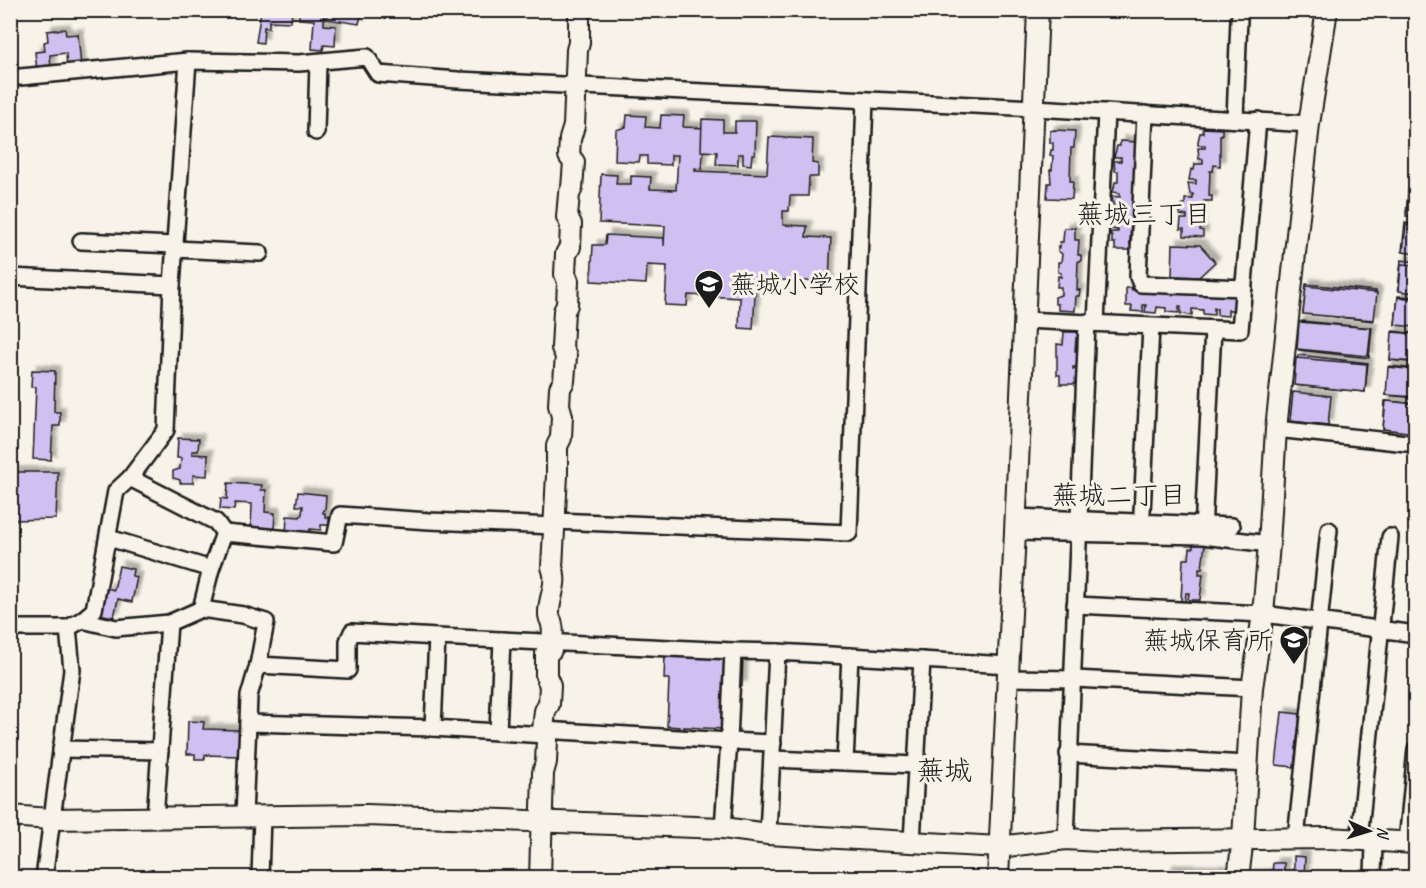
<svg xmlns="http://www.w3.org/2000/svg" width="1426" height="888" font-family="Caveat,'Klee One',sans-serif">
<defs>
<filter id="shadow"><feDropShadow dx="5" dy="-5" stdDeviation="1.5" flood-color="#0004"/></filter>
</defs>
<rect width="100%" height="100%" fill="#f7f3e8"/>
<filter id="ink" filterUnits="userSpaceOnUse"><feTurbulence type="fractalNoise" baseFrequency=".0167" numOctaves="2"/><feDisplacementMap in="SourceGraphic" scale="12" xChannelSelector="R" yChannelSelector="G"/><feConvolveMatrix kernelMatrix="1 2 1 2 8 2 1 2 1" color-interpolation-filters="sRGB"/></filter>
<g filter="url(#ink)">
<g fill="#cfc0f1" stroke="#1c1c1c" stroke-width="1.5" filter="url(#shadow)">
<polygon points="261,10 292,10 291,22 269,21 269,28 264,27 263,43 256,42"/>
<polygon points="299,10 322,10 321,15 324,15 324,25 336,26 335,46 324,45 323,50 312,49 314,20 299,19"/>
<polygon points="328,10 362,10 359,24 326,19"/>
<polygon points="65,29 66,35 78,34 81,67 67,69 66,53 50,55 51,69 37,71 35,52 45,51 44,42 48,41 47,31"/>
<polygon points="627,115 646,116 645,127 660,128 661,115 684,116 683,127 705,128 702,169 695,168 695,171 767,174 769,137 813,139 812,163 818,164 818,177 809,177 808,196 790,196 789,211 783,211 783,225 807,226 806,237 831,238 829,282 756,279 753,329 739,328 740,298 688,295 687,306 665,305 667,266 647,265 646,284 591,281 593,245 605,245 606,235 664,238 664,246 665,226 599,223 601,174 617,175 616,184 631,184 631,176 651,177 650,189 676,190 678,155 671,155 671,165 647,164 647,156 640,156 639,162 615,161 616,130 626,127"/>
<polygon points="702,119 723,120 723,132 735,132 735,121 756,121 755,154 752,154 751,165 743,164 743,154 738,154 738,165 716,164 717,152 701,151"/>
<polygon points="1203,128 1222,129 1222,135 1220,135 1220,166 1214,165 1213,171 1210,171 1209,196 1212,196 1212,201 1204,201 1204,206 1201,206 1200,230 1203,231 1203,237 1184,236 1184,229 1180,229 1181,219 1187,219 1187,216 1180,215 1180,211 1182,211 1182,204 1185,204 1185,199 1193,199 1193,194 1190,194 1188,183 1196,184 1196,180 1189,180 1191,169 1194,170 1195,164 1203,164 1203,159 1199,159 1198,148 1205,148 1205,145 1198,145 1198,141 1200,133 1203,133"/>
<polygon points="1054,130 1075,131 1074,148 1071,148 1070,181 1073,181 1072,199 1047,198 1048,183 1051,183 1050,170 1052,170 1053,156 1050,155 1051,150 1053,150 1053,143 1050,143 1050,131"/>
<polygon points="1120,141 1138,142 1138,146 1135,146 1134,171 1136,172 1136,184 1134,184 1134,219 1131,219 1130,244 1132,244 1132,250 1115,250 1115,243 1112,243 1112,236 1110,236 1111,232 1118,232 1118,230 1111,229 1114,217 1116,217 1117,208 1114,208 1112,196 1120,197 1120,193 1113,192 1115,182 1118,182 1118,171 1115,171 1114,161 1121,161 1121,157 1114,157 1117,146 1120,146"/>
<polygon points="1413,148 1416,149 1416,177 1410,177"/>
<polygon points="1413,149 1416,150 1416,177 1410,177"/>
<polygon points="1409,185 1416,186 1416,214 1406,213"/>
<polygon points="1409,188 1416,189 1416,217 1406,216"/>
<polygon points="1405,223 1416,224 1416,253 1402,251"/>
<polygon points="1406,225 1416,226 1416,254 1403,252"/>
<polygon points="1064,228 1075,228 1075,240 1079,240 1078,255 1081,255 1081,261 1078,261 1077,290 1080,290 1079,296 1076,296 1075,311 1058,310 1058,304 1055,304 1055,297 1061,295 1061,287 1057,287 1058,276 1061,277 1061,273 1058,272 1058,262 1061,262 1062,254 1058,251 1058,246 1060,247 1060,242 1063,242"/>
<polygon points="1173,244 1200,245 1215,262 1199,277 1172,276"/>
<polygon points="1401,260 1416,262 1416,291 1398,289"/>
<polygon points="1401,264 1416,265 1416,293 1399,291"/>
<polygon points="1306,284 1376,291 1373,321 1303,313"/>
<polygon points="1306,286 1377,293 1374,320 1303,314"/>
<polygon points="1126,288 1132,288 1132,290 1135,289 1234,293 1234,310 1228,310 1228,316 1217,315 1217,308 1214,308 1214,315 1203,314 1203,310 1192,309 1192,315 1181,314 1181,306 1179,306 1179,313 1166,312 1166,308 1157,307 1156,313 1145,312 1146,305 1143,305 1143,312 1131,311 1132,306 1126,306"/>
<polygon points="1398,296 1416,297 1416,326 1395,324"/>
<polygon points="1398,297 1416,299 1416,327 1395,325"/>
<polygon points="1302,321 1372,328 1369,358 1299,350"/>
<polygon points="1299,322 1371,328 1368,356 1297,349"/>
<polygon points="1393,331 1416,334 1416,363 1390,360"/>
<polygon points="1064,332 1078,332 1078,339 1076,338 1075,351 1079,351 1079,359 1077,359 1077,367 1073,367 1073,369 1079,369 1076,384 1060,384 1060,375 1057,375 1057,344 1063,345"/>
<polygon points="1392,332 1416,334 1416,362 1390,360"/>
<polygon points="1298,355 1368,363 1365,392 1295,385"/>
<polygon points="1296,358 1367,364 1365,392 1294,385"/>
<polygon points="1389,366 1416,369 1416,398 1386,395"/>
<polygon points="1388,367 1416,370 1416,397 1386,395"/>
<polygon points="32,370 55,371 54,412 60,412 60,426 53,426 51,460 33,459 36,387 31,387"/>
<polygon points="1293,392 1331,396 1328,425 1290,421"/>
<polygon points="1385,401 1416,404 1416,432 1383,429"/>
<polygon points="1386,401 1416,404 1416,433 1383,429"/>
<polygon points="178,438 199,439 198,451 192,451 192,454 208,455 207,476 193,475 193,483 180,483 180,480 173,478 173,471 180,469 181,458 177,458"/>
<polygon points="10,472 58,472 56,519 10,520"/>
<polygon points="228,483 262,485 261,490 266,490 265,512 275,513 274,530 251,528 252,504 235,503 234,510 220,509 221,498 227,499"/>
<polygon points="298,492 326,495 325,510 323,510 323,513 325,513 325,517 329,517 329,525 321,525 321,530 310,529 309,535 286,534 287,516 300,517 302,514 303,506 296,506"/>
<polygon points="1193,543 1205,544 1202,568 1199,568 1199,574 1203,574 1200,600 1188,600 1189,593 1186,593 1185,601 1181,601 1183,559 1189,559 1190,548 1193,548"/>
<polygon points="119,566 133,569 132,576 137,577 132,602 118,599 114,617 98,614 102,594 106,594 107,588 114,590"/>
<polygon points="665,654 743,657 742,686 737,686 724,729 684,727 684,732 679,732 679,727 667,726 669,679 664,679"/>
<polygon points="1282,712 1300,714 1294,767 1276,765"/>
<polygon points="188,721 204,722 203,729 240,730 239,756 205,755 205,759 195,759 195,754 187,754"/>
<polygon points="1294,856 1305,857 1304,878 1249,878 1249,875 1272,874 1273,863 1284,863 1284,877 1295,877 1296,874 1294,874"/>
<polygon points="1168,870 1224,871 1224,878 1167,878"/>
</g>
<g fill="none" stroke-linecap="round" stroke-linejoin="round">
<g stroke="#1c1c1c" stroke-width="20">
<g id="minor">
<polyline points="10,78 188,61 299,63 367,57 378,74 458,80 1035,108 1309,124"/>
<polyline points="1145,114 1138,277 1141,284 1244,288"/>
<polyline points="1235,119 1239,19"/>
<polyline points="316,132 318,62"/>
<polyline points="81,241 174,245"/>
<polyline points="174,249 260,253"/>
<polyline points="10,277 172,285"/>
<polyline points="1024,320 1240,330 1258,120"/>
<polyline points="1096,323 1106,112"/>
<polyline points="1276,429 1416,444"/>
<polyline points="130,478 216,522 224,533"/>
<polyline points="1016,517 1232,526"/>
<polyline points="555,521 849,533 865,100"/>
<polyline points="1015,532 1203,536 1269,544"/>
<polyline points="1203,532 1213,329"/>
<polyline points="1141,533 1151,327"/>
<polyline points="109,538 211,569"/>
<polyline points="1075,605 1263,614 1416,634"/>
<polyline points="201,609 243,615 266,622 258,665 249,696 248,723"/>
<polyline points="82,620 116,628 169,623 201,609 211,569 224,533 334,543 340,515 429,521 555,526"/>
<polyline points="10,628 68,628 82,620 94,610 116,491 130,478 166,430 172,285 188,61"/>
<polyline points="733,651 777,652"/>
<polyline points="258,665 348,670 348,641 352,632 437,637"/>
<polyline points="1008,678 1074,679 1252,688"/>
<polyline points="543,730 729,741 733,651 437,637 433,728 545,735"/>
<polyline points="498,732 502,640"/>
<polyline points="61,749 160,751"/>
<polyline points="1068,754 1247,764"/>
<polyline points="772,759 916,765"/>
<polyline points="845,762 850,656"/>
<polyline points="244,816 248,723 433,728"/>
<polyline points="155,818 169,623"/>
<polyline points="723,828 729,741 773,743"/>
<polyline points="768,834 777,652 1009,665"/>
<polyline points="1296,838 1329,530"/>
<polyline points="1066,839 1087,322"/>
<polyline points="1359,840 1390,537"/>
<polyline points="912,842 922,660"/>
<polyline points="1407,843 1416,749"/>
<polyline points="44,878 72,670 68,628"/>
<polyline points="260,878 262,816"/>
<polyline points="1373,878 1374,841"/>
</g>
</g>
<g stroke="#1c1c1c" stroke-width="24">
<g id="tertiary">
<polyline points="10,816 50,819 367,815 723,828 768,834 999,847 1066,839 1099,841 1328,838 1416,843"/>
<path d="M540 878 543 773 546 762 547 740 543 730 545 711 549 704 550 685 546 676V654L551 650C552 642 554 632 552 625 551 618 550 622 549 615 548 598 559 584 552 567L557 475V446L561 438 562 416 559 405 560 388 564 381 566 356 562 348 564 311 567 305 568 281 565 274 566 254 570 247 571 224 567 217 569 194 572 188 574 162 569 156 570 139 574 126 577 50 579 43V10"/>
<polyline points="998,878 1015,532 1038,10"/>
<polyline points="1238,878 1243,838 1252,688 1263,614 1269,544 1276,429 1309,124 1327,10"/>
</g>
</g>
<use href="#minor" stroke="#f7f3e8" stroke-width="15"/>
<use href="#tertiary" stroke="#f7f3e8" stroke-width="20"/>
</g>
</g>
<defs>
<g id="school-pin" transform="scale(1.5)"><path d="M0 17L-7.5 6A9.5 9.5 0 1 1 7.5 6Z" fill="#1c1c1c" stroke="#f7f3e8"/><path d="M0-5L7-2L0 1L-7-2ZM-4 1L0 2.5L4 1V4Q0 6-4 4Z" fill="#fff"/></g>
</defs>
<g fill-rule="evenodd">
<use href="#school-pin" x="709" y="284"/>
<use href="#school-pin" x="1294" y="640"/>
</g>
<g text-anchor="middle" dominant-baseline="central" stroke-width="6" stroke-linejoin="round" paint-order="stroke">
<g font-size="26" fill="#1c1c1c" stroke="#f7f3e8" text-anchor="start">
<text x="730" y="284">蕪城小学校</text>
<text x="1273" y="640" text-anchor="end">蕪城保育所</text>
</g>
<g font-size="27" fill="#1c1c1c" stroke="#f7f3e8">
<text x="1144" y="214">蕪城三丁目</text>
<text x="1119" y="495">蕪城二丁目</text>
</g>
<g font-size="28" fill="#1c1c1c" stroke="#f7f3e8">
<text x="944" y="770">蕪城</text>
</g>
</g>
<rect width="1426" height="888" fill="none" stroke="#f7f3e8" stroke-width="36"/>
<rect x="18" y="18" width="1390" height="852" fill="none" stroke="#1c1c1c" stroke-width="2" filter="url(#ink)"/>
<g transform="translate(1369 831) rotate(94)" stroke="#f7f3e8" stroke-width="4.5" paint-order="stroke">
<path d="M0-4.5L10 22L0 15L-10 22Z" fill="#1c1c1c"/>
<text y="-9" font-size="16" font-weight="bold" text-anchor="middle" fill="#1c1c1c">N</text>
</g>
</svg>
